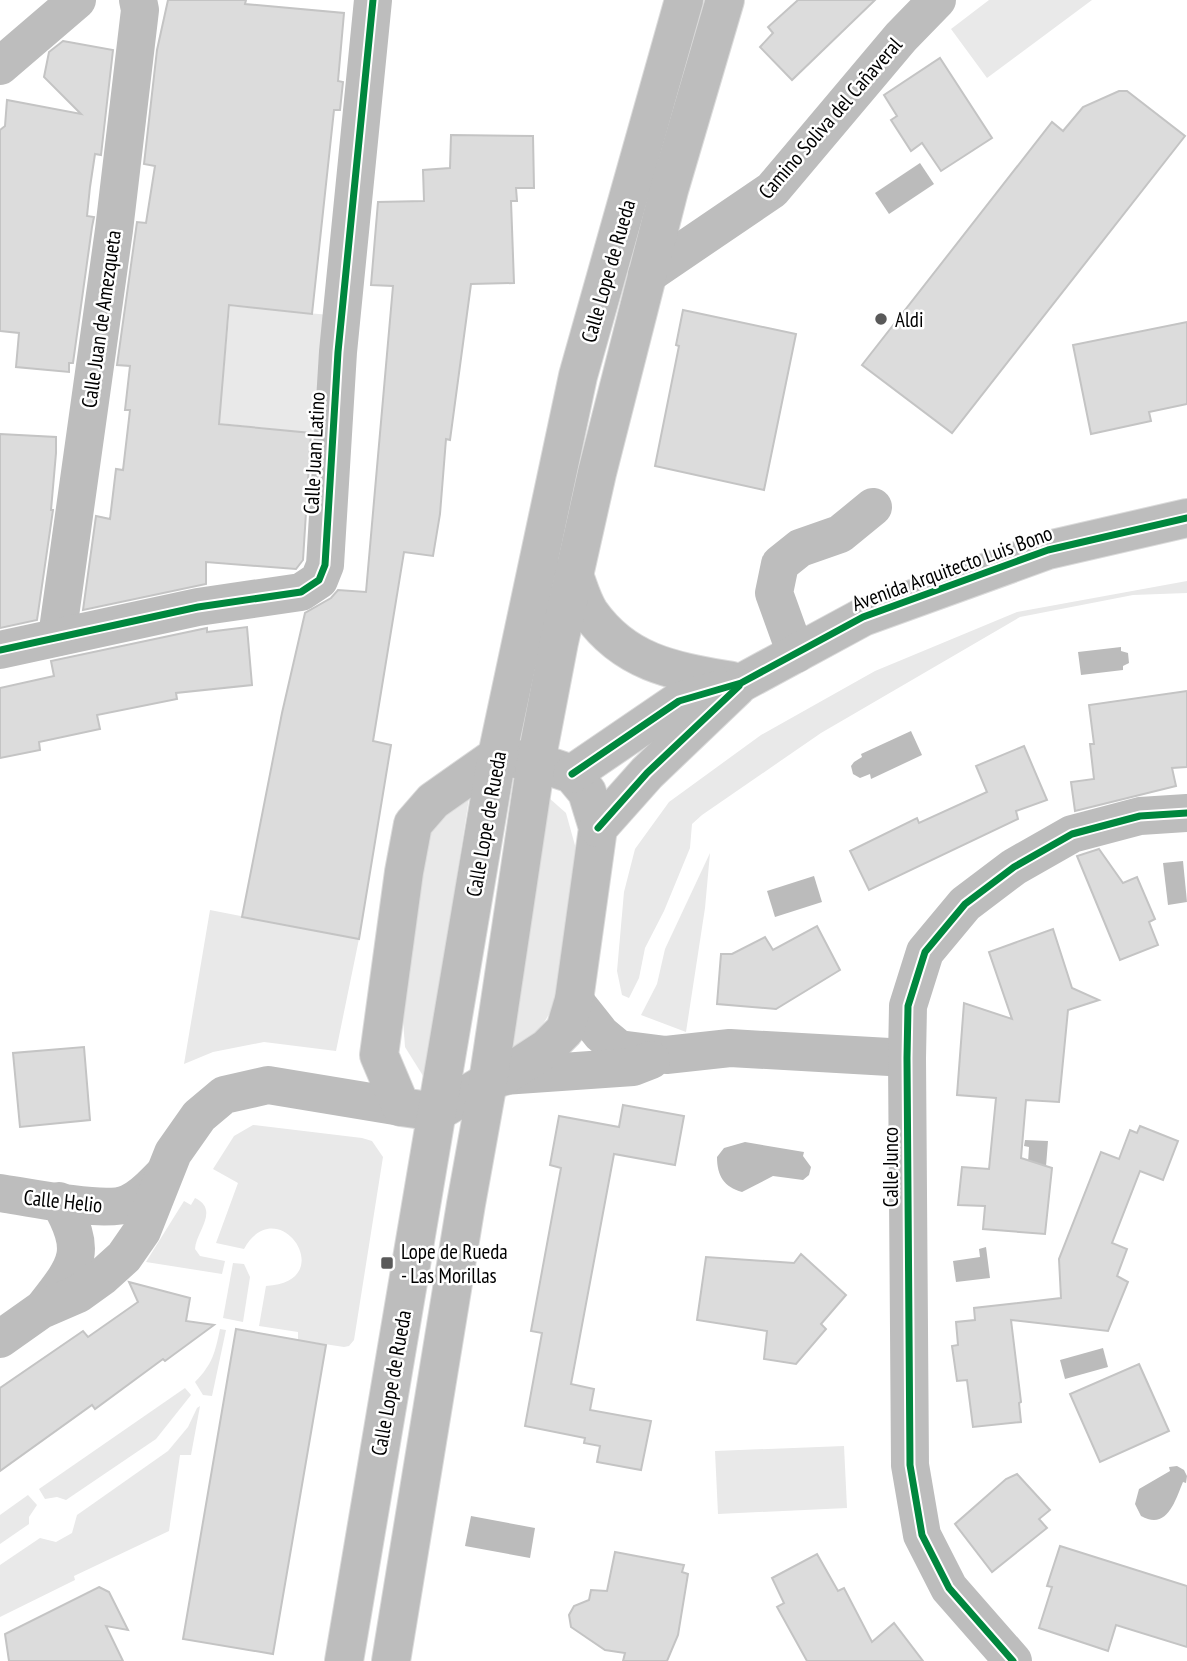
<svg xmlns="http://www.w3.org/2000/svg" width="1187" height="1661" font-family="'PT Sans Narrow',sans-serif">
<rect width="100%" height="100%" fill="#fff"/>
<g fill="#e9e9e9">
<polygon points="989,0 1092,0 987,78 951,29"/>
<polygon points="230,306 330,315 319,434 219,423"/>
<polygon points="1187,581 1187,593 1133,595 1020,617 821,733 702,815 692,824 690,848 664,911 645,948 639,978 629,998 622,995 617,971 624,892 635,849 669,802 761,735 875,671 1017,612"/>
<polygon points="470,792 425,1079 405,1047 401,991 427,836 448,804"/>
<polygon points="549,798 566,813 576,849 554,1006 536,1036 511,1048"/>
<polygon points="710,853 705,908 686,1032 641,1015 657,984 665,949"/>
<polygon points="210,910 359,939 336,1051 264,1042 213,1052 184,1064"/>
<path d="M253 1125 362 1138 372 1141 383 1157 354 1340 349 1346 344 1347 298 1340V1332L259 1326 266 1286C342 1282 278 1188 244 1249L216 1243 238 1183 213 1169 234 1136Z"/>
<path d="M195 1198C220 1210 196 1232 195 1249L200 1256 225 1261 222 1274 146 1262 184 1201 191 1205Z"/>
<polygon points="233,1263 244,1264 250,1277 243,1322 223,1318"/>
<path d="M220 1329 226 1330 212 1396 203 1395 195 1382C213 1364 215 1352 220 1329Z"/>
<polygon points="185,1388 191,1395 156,1439 66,1500 57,1497 45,1499 39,1489"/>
<polygon points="200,1406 191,1455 180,1455 169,1531 74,1576 75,1580 0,1617 0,1565 40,1538 56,1542 72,1533 77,1515 168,1451 188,1427 197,1408"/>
<polygon points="844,1446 847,1508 718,1514 715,1451"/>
<polygon points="28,1495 37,1505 29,1517 29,1524 0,1544 0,1515"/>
</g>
<g fill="#bbb">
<polygon points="920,163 934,184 889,214 875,193"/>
<polygon points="1121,647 1121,651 1128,653 1129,663 1123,666 1123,670 1081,675 1078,652"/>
<polygon points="911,731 922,755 871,779 870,774 860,778 853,774 851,766 854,762 862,757 861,754"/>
<polygon points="1183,861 1187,902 1168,905 1163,863"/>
<polygon points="814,876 822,902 775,917 767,891"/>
<polygon points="1025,1140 1048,1141 1045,1179 1027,1178 1029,1147 1024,1146"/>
<path d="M745 1142 804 1152 803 1156 811 1167 809 1175 803 1180 773 1176 742 1192C724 1187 717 1176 717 1157L724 1148Z"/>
<polygon points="986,1247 990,1278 956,1282 953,1261 980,1257 979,1249"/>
<polygon points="1103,1348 1108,1367 1065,1379 1060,1360"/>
<path d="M1177 1466 1184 1470 1187 1476 1186 1483 1183 1482C1175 1501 1167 1531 1141 1516L1135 1504 1139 1489 1170 1471 1169 1467Z"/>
<polygon points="471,1516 535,1528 530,1558 465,1546"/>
</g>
<g fill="#dcdcdc" stroke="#c4c4c4" stroke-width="2">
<polygon points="168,0 246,0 245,4 344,13 338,81 343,82 340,110 334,110 312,314 229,305 219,424 311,433 303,560 296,569 206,562 206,584 83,610 96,516 110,519 116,469 123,470 130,410 125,410 130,366 117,365 137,222 146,223 155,166 144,164 157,50"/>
<polygon points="798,0 875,0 792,80 760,47 773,33 768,27"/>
<polygon points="63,41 113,50 101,155 95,154 90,187 87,216 94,217 92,227 73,363 69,363 69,372 16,367 19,333 0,331 0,130 5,126 7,100 81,114 44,77 49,52"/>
<polygon points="940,58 992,138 941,171 922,143 911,151 891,120 897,116 884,95"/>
<polygon points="1119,91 1127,91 1185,136 952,433 862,365 1052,122 1063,131 1083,107"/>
<polygon points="451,135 533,136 534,188 516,188 517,201 511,201 514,283 471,284 450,440 446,439 440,514 433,556 404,552 373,741 391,745 359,939 242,917 282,713 305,613 331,598 338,590 366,592 393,286 371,285 378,202 424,201 423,170 450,168"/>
<polygon points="683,310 796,334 764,490 655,466 679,346 676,345"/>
<polygon points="1187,322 1187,404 1149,412 1151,421 1091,434 1073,345"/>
<polygon points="0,434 56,437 56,453 51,510 53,510 37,620 0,628"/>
<polygon points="247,627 252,685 176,693 177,699 97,715 100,729 39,742 40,750 0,758 0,688 54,676 51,661 202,629 207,628 207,632"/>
<polygon points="1187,691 1187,767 1172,768 1176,786 1075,811 1071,782 1094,779 1090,744 1094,744 1089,705"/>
<polygon points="1024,746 1047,800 1016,811 1018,819 869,890 850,851 917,818 919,823 987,792 976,766"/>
<polygon points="1099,849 1123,883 1137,877 1155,919 1149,922 1158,945 1120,960 1077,856"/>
<polygon points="817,926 840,970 776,1009 717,1004 721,954 732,954 765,937 773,950"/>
<polygon points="1053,929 1072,988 1099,1000 1068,1010 1059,1102 1026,1100 1021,1158 1052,1168 1045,1234 983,1229 985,1206 958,1205 962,1167 989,1169 996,1098 957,1095 964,1003 1012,1019 989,952"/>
<polygon points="84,1047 90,1120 20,1127 13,1053"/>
<polygon points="623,1105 684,1116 675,1165 614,1154 571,1384 594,1389 590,1410 651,1421 641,1470 597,1462 600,1446 584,1443 585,1438 525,1426 542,1333 531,1331 561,1168 550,1165 559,1116 619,1127"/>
<polygon points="1140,1126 1178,1141 1163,1180 1140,1171 1112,1243 1127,1249 1117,1276 1128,1282 1108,1331 1011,1320 1021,1402 1019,1403 1021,1422 973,1427 967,1380 957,1381 952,1346 958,1345 956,1322 975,1320 974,1308 1061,1298 1059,1259 1101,1152 1119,1159 1130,1130 1137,1133"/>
<polygon points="801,1254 846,1295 821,1324 826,1329 796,1364 764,1359 767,1331 697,1320 706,1257 794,1263"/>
<polygon points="129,1282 190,1298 186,1321 214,1325 165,1361 163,1359 95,1409 92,1405 0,1471 0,1388 83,1331 88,1337 138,1302"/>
<polygon points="236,1329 326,1345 273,1654 183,1639"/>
<polygon points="1139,1364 1169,1431 1100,1462 1070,1394"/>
<polygon points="1017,1474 1050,1510 1039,1519 1047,1528 992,1572 955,1524 1006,1479"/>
<polygon points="1060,1546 1187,1586 1187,1647 1116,1625 1108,1651 1039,1628 1052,1587 1047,1586"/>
<polygon points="615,1552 684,1565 682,1572 688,1574 678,1635 667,1661 623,1661 625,1653 605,1650 571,1627 569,1615 574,1606 589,1600 591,1590 607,1591"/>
<polygon points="817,1554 838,1591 844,1588 872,1642 894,1623 923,1661 807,1661 777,1607 784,1603 772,1578"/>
<polygon points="99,1587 109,1592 128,1630 106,1626 123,1661 9,1661 5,1634"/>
</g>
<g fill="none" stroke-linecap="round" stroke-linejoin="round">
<g stroke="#dbdbdb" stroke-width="40">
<g id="major">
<path d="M573 572C578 585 582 601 590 613 626 664 675 671 732 681"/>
<polygon points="497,756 536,762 572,774 587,792 598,828 574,1000 565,1030 547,1048 504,1076 488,1082 437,1112 401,1107 379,1055 404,872 413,824 433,801"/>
<polyline points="572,774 679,701 741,683 863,617 1048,550 1187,518"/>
<polyline points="598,828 647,773 737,687"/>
<polyline points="344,1661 497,756 578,376 684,0"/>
<polyline points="391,1661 466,1204 488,1082 536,762 559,642 597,473 669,190 725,0"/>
</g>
</g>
<g stroke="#bdbdbd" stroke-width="38">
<polyline points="0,66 77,0"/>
<polyline points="647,275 772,190 901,37 937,0"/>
<polyline points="57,637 114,230 140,10 138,0"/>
<polyline points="0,650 198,607 301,592 319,580 325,565 338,352 373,0"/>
<polyline points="796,654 774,593 780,564 800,548 840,534 873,507"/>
<polyline points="574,1000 601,1034 619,1049 666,1055 730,1048 907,1058"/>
<polyline points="504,1076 633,1067 651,1060"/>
<path d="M0 1193C27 1197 107 1214 129 1203 143 1197 152 1186 162 1176"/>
<path d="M45 1306C79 1263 87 1251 59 1201"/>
<polyline points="0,1339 41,1310 78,1294 103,1276 124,1257 142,1231 173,1153 199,1116 224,1095 268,1085 401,1107"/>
<polyline points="1013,1661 949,1588 922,1535 910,1465 907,1058 908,1006 925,952 965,904 1014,867 1072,834 1140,816 1187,813"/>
</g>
<use href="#major" stroke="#bdbdbd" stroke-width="38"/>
<g stroke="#fff" stroke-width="11">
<g id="cycleway">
<polyline points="0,650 198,607 301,592 319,580 325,565 338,352 373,0"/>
<polyline points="572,774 679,701 741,683 863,617 1048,550 1187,518"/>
<polyline points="598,828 647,773 739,686"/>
<polyline points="1013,1661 949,1588 922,1535 910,1465 907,1058 908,1006 925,952 965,904 1014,867 1072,834 1140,816 1187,813"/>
</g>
</g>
<use href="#cycleway" stroke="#00873e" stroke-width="7"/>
</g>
<g fill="#595959" stroke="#fff" stroke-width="2.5">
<circle cx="881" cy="319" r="7"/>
<rect x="380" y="1256" width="14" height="14" rx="3.5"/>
</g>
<g text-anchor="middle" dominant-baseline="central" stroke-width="5" stroke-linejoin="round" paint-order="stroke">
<g font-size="21" fill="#000" stroke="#fff">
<text transform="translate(830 118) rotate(-49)">Camino Soliva del Cañaveral</text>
<text transform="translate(608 271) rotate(-74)">Calle Lope de Rueda</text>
<text transform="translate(101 319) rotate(-82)">Calle Juan de Amezqueta</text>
<text transform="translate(314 453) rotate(-87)">Calle Juan Latino</text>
<text transform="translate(952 568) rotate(-20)">Avenida Arquitecto Luis Bono</text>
<text transform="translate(486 824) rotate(-80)">Calle Lope de Rueda</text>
<text transform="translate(890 1167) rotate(-90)">Calle Junco</text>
<text transform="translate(63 1201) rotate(6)">Calle Helio</text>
<text transform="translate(391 1383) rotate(-80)">Calle Lope de Rueda</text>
</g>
<g font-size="21" fill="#000" stroke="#fff" text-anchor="start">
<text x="895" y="319">Aldi</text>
<text x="401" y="1251">Lope de Rueda<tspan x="401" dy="24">- Las Morillas</tspan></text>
</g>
</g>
</svg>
